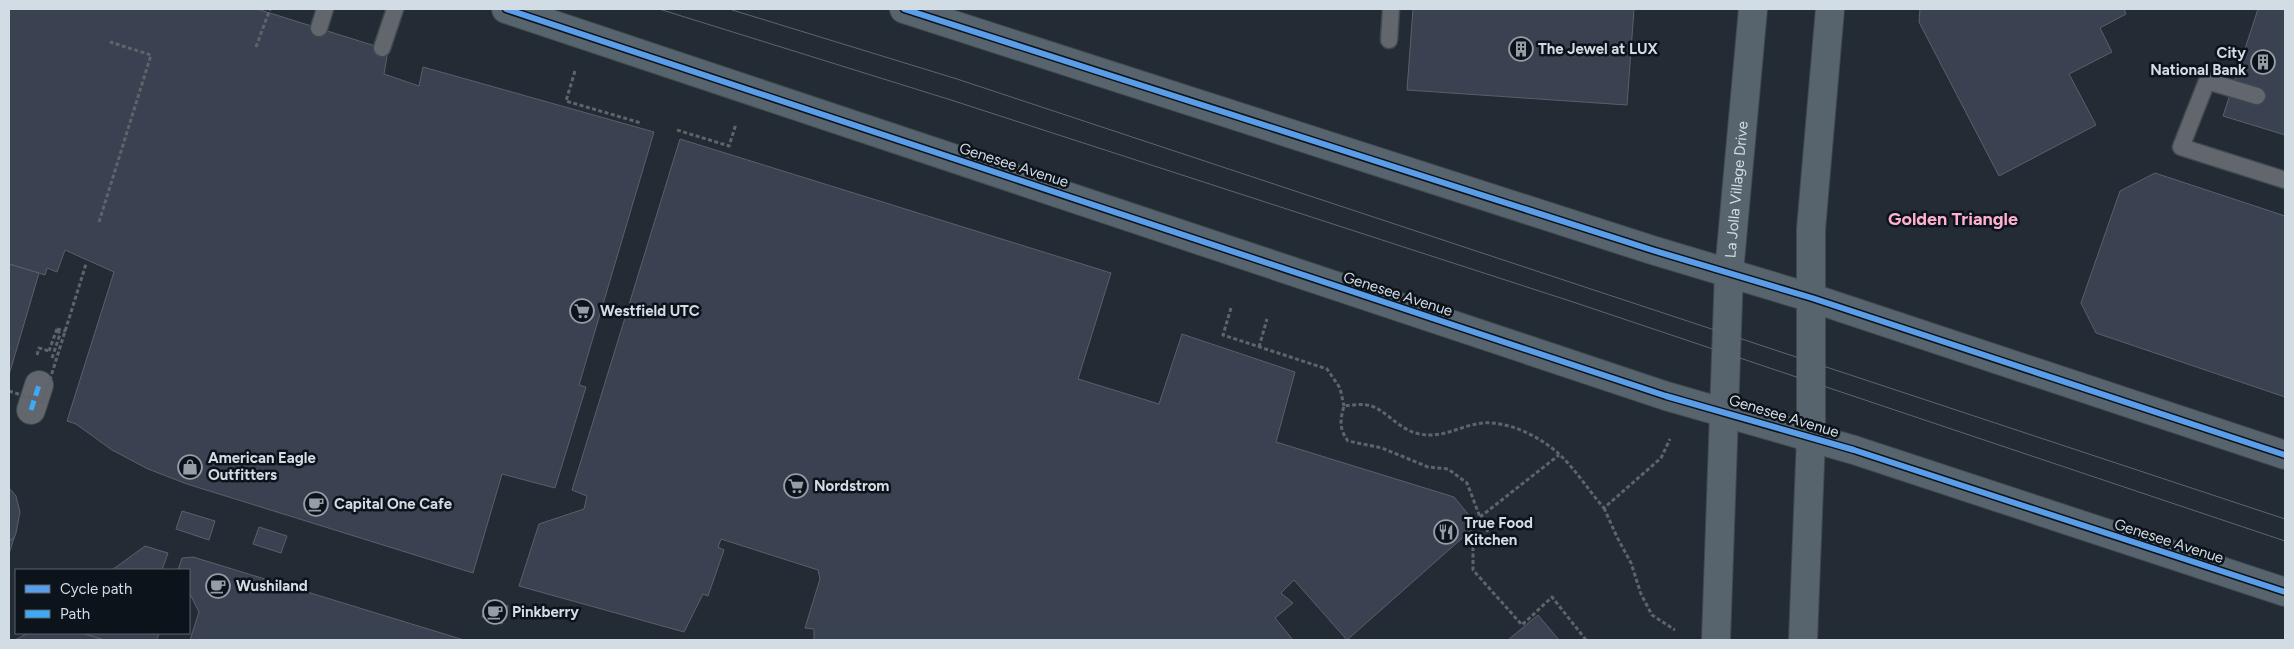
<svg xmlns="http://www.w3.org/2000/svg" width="2294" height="649" font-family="Figtree,sans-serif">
<rect width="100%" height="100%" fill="#232c34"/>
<g fill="#3a4151" stroke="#5b6068">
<polygon points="9,9 257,9 388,50 384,74 419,86 423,67 654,132 579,385 586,387 555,488 502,474 473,573 187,484 148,469 112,450 76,424 67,421 114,272 65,250 57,272 47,268 45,275 9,264"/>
<polygon points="1413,9 1634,9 1627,105 1407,90"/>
<polygon points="1920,9 2124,9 2126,14 2100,28 2112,52 2069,74 2096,125 1999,176 1919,22"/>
<polygon points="2258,9 2285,9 2285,135 2223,116"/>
<polygon points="680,139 1111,273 1078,379 1159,404 1182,334 1295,372 1276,442 1454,497 1477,525 1347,640 1294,580 1281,593 1293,603 1275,618 1293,640 814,640 814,629 805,628 820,579 818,570 721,539 718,547 724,550 708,596 703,594 684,632 519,586 539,524 584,509 587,496 572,490"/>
<polygon points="2155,173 2285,216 2285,397 2096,333 2081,303 2120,191"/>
<polygon points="9,264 39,273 9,375"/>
<polygon points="9,488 16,496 20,512 16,533 14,538 9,541"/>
<polygon points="182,511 215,521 209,540 176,529"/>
<polygon points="259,527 287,536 281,553 253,544"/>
<polygon points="14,538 9,554 9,541"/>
<polygon points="145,546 168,553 162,570 112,570"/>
<polygon points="193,557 464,640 190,640 199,612 189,592 189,570 178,570 182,558"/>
<polygon points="488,600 508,606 502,624 482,617"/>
<polygon points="1538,615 1559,640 1508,640"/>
<polygon points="28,633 82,633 105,640 15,640"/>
<polygon points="82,633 159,633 157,640 105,640"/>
</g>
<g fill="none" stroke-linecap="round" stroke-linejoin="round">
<g stroke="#41494f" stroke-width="19">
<g id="lane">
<polyline points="319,28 325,9"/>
<polyline points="1389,40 1391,9"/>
<polyline points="382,48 395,9"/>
<polyline points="2257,96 2207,81 2181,147 2285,180"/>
</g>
</g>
<g stroke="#41494f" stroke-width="30">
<polyline id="street" points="31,410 39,385"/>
</g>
<g stroke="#41494f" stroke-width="30">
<g id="primary">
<polyline points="506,9 1666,396 1854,450 2285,592"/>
<polyline points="904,9 1652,250 1812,298 2285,455"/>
<path id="s1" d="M1716 640 1729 272 1753 9"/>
<polyline points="1803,640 1811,437 1811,229 1830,9"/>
</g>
</g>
<g stroke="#5e646a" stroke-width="3" stroke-dasharray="4 2.5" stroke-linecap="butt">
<polyline points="256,47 270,9"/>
<polyline points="575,71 566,101 641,123"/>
<polyline points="677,130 729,146 736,124"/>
<polyline points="1231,308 1223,335 1327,369 1340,388 1344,406"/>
<polyline points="600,309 626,316"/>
<polyline points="57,329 66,331"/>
<polyline points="1259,347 1267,319"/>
<polyline points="49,351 57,329"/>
<polyline points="37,355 39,348 49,351"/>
<polyline points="52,358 60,334 57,329"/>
<polyline points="1604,508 1617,537 1631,563 1641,594 1652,615 1675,630"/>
<polyline points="1480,517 1559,455"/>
<path d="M1586 640 1552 597 1522 625 1473 570V541L1488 530 1480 517 1467 483 1448 469 1428 467 1382 448 1348 441C1339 429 1340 420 1344 406 1352 405 1360 404 1367 405 1384 407 1399 431 1420 434 1443 439 1461 425 1483 423 1509 421 1541 437 1560 455 1576 470 1589 491 1604 508L1661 458 1670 439"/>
</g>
<use href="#lane" stroke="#61676d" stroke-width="16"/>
<use href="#street" stroke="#61676d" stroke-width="28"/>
<use href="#primary" stroke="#58646d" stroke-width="28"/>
<g stroke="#5e666b" stroke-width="1">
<polyline points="659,9 951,100 1570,301 2285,541"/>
<polyline points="729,9 957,79 2285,519"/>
</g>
<g stroke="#5e646a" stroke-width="3" stroke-dasharray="4 2.5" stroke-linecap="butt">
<polyline points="99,222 151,55 110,42"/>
<polyline points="9,391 43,402 86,264"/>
</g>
<polyline stroke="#3fa9f5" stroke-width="5" stroke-dasharray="10 5" stroke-linecap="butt" points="31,410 39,385"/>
<g stroke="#0d131a" stroke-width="9">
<g id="cycleway">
<polyline points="506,9 1666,396 1854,450 2285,592"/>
<polyline points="904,9 1652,250 1812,298 2285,455"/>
</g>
</g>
<use href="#cycleway" stroke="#5a9eea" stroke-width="6"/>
</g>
<defs>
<g id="building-ring" transform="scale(1.25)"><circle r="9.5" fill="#0d131a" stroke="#959ea7" stroke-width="1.5"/><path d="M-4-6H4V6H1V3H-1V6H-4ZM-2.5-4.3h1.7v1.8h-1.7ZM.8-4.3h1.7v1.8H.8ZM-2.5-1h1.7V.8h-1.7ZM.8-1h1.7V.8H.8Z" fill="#959ea7"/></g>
<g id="supermarket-ring" transform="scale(1.25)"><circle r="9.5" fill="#0d131a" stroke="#959ea7" stroke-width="1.5"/><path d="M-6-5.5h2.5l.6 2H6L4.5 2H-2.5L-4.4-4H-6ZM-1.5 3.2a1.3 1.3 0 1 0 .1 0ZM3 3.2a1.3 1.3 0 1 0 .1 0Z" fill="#959ea7"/></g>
<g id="shop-ring" transform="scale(1.25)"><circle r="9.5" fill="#0d131a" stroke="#959ea7" stroke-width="1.5"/><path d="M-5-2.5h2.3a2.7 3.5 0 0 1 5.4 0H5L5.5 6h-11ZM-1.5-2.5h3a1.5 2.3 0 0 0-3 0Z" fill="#959ea7"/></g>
<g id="cafe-ring" transform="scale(1.25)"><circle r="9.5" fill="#0d131a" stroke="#959ea7" stroke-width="1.5"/><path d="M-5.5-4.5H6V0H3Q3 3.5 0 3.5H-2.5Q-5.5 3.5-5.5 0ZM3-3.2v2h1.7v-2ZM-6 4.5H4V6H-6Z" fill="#959ea7"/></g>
<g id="restaurant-ring" transform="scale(1.25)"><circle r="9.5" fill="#0d131a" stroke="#959ea7" stroke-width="1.5"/><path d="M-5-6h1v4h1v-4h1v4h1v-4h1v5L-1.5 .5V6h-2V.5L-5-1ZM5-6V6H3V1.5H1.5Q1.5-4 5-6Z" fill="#959ea7"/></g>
</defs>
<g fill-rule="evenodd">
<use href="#building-ring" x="1521" y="49"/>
<use href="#building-ring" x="2263" y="62"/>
<use href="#supermarket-ring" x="582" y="311"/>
<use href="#shop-ring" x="190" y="467"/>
<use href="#supermarket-ring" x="796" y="486"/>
<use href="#cafe-ring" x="316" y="504"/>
<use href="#restaurant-ring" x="1446" y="532"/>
<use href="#cafe-ring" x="218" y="586"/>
<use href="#cafe-ring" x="495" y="612"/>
</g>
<g text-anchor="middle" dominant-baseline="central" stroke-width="5" stroke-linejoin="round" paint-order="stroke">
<g font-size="15" font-weight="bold" fill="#d2dce5" stroke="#0d131a" text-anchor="start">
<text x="1538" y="49">The Jewel at LUX</text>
<text x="2246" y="53" text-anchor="end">City<tspan x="2246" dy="17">National Bank</tspan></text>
<text x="600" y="311">Westfield UTC</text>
<text x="208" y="458">American Eagle<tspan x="208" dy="17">Outfitters</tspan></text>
<text x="814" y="486">Nordstrom</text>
<text x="334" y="504">Capital One Cafe</text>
<text x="1464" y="523">True Food<tspan x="1464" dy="17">Kitchen</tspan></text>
<text x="236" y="586">Wushiland</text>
<text x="512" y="612">Pinkberry</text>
</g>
<g font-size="15" fill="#d2dce5" stroke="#0d131a">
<text transform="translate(1014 165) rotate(18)">Genesee Avenue</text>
<text stroke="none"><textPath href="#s1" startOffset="451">La Jolla Village Drive</textPath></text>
<text transform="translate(1398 294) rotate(18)">Genesee Avenue</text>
<text transform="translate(1784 416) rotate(17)">Genesee Avenue</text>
<text transform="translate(2169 541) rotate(18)">Genesee Avenue</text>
</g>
<g font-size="18" font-weight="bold" fill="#feb0d1" stroke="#0d131a">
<text x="1953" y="219">Golden Triangle</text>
</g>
</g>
<rect width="2294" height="649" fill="none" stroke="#d2dce5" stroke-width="20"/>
<rect x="15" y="569" width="175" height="65" fill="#0d131a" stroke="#5c636b"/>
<rect x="25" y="585" width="25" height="8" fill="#5a9eea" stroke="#5c636b"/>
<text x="60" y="594" font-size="15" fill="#d2dce5">Cycle path</text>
<rect x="25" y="610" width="25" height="8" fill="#3fa9f5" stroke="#5c636b"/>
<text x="60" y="619" font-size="15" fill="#d2dce5">Path</text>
</svg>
